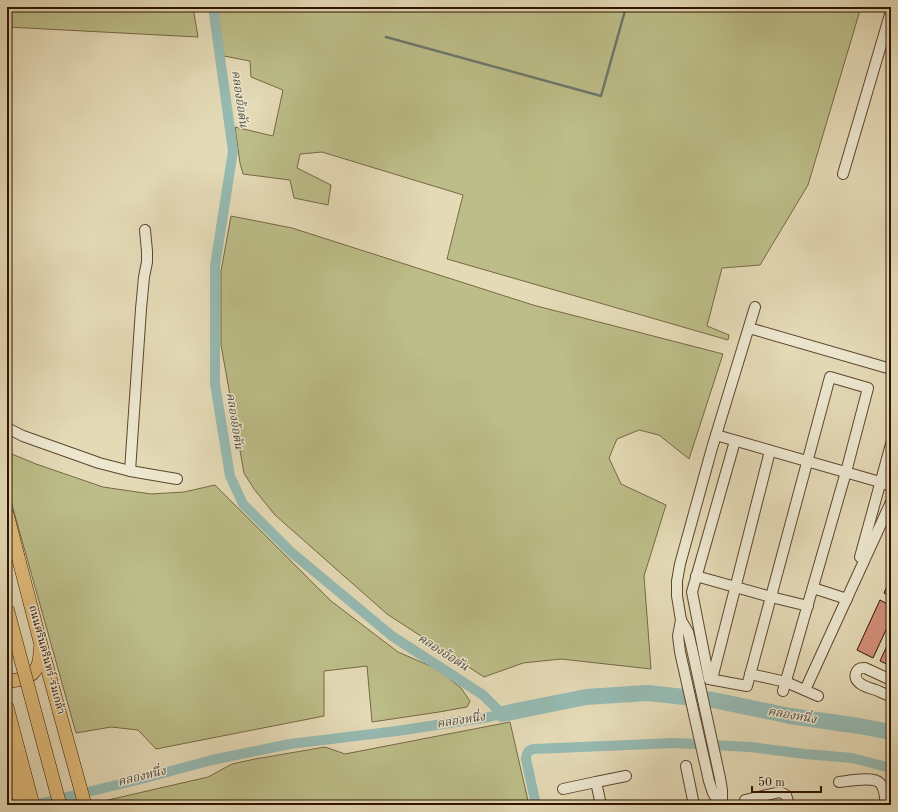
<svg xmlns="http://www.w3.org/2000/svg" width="898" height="812" font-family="'Old Standard TT','Noto Serif Thai',serif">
<rect width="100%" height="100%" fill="#e4dab6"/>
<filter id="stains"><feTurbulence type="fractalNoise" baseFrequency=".005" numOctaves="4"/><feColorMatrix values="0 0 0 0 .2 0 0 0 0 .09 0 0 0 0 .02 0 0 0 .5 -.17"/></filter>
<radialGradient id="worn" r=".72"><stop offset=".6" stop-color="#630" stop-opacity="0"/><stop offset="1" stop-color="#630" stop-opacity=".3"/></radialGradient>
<g fill="#bcbd88" stroke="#766844">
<polygon points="7,7 193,7 198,37 7,27"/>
<polygon points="217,7 861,7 808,185 760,265 722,268 707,326 729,335 728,340 447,259 463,195 322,152 300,154 297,168 331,185 328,205 294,198 290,180 243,174 240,163 235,127 273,136 283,90 251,77 250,61 224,56"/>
<polygon points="231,216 292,228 533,305 723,354 689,459 659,435 639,430 617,439 609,458 621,484 666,505 644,576 651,669 561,659 523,663 484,677 387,614 275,515 254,489 244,473 221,345 221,271"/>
<polygon points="7,452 36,464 103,487 151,494 184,492 215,485 331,601 398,652 437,669 461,688 470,701 467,707 439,712 372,722 367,666 324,671 324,716 156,749 138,730 111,727 76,733 7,487"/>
<polygon points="510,722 529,805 96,805 95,803 208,777 232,764 255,759 325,747 345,754"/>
</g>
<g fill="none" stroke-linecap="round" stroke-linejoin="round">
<polyline stroke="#6d776b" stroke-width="2.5" points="386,37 601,96 626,7"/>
<g stroke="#96bab2" stroke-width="10">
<polyline points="213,7 233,151 215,266 215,384 230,476 243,504 291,552 392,636 483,695 502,714"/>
<polyline points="34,805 141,779 212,760 290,744 397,731 489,717 502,714"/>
<path d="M536 805 526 759C527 752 528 750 534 749L674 743 750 747 805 754 852 758 891 768"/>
</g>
<polyline stroke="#96bab2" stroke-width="16" points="502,714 586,697 647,693 713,700 790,716 859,726 891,732"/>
</g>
<g fill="#d38f7a" stroke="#301301">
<polygon points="891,577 891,597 884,593"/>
<polygon points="880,600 891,606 891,619 873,658 857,650"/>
<polygon points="891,637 891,666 880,661"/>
</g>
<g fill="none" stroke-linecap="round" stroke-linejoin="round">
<g stroke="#5d452e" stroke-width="12">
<g id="minor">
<polyline points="843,174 891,11"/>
<polyline points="749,328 891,369"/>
<polyline points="7,428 23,436 99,463 130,471 177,479"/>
<polyline points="716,435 880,482 891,486"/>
<polyline points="735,441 692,592 709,679 747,686 830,377 868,388 846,472 783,691"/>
<polyline points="130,471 141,309 144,277 147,262 147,251 145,230"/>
<polyline points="860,557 891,444"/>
<polyline points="696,576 771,597 808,606"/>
<polyline points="813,588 847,599"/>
<polyline points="681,620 688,632 692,649 720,778 722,790 722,805"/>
<polyline points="750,674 786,682 818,696"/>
<polyline points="712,679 770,451"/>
<path d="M891 680 865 668C861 668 859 668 857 671 850 683 869 688 876 690 881 692 886 695 891 696"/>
<polyline points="805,690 891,502"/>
<polyline points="686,766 694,805"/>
<path d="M839 782C849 781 873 776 880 783 885 788 885 799 886 805"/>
<polyline points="563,789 596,782"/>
<polyline points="601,805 596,782 626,776"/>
<polyline points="720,805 713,793 709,781 680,652 678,636 681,620 677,596 677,581 680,564 712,448 755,307"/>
<polyline points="746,805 745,800 780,792 786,795 789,805"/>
</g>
</g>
<g stroke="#301301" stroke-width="14">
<g id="major">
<polyline points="7,514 41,645 85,805"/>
<path d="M7 681C17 681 33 678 37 667 40 662 40 654 40 649"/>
<polyline points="7,707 33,805"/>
<polyline points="7,755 21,805"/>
</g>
</g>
<use href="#minor" stroke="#ede7d0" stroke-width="10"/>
<use href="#major" stroke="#e2bd7b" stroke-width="13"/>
<g stroke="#301301" stroke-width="14" stroke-linecap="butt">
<polyline id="major-bridge" points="7,608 60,805"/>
</g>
<use href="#major-bridge" stroke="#e2bd7b" stroke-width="13"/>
</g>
<g text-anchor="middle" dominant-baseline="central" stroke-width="3" stroke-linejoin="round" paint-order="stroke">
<g font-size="11" fill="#301301" stroke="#ede7d0">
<text transform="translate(46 660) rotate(75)">ถนนศรีนครินทร์-ร่มเกล้า</text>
</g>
<g font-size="12" font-style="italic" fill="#544d3f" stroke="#ede7d0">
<text transform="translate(239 99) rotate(82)">คลองอ้อตัน</text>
<text transform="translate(234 421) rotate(81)">คลองอ้อตัน</text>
<text transform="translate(443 653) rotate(33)">คลองอ้อตัน</text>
<text transform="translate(792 716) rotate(10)">คลองหนึ่ง</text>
<text transform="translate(461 721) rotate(-9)">คลองหนึ่ง</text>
<text transform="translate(142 777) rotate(-14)">คลองหนึ่ง</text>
</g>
</g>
<rect width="898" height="812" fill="none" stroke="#e4dab6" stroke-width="24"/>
<rect x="8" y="8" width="882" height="796" fill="none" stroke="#301301" stroke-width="2"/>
<rect x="12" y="12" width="874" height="788" fill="none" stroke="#301301"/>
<path d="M752 786v6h69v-6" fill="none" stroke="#301301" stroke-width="2"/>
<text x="758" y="786" font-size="12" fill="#301301" stroke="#ede7d0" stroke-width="3" paint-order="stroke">50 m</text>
<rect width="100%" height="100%" filter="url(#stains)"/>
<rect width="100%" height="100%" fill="url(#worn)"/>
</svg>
